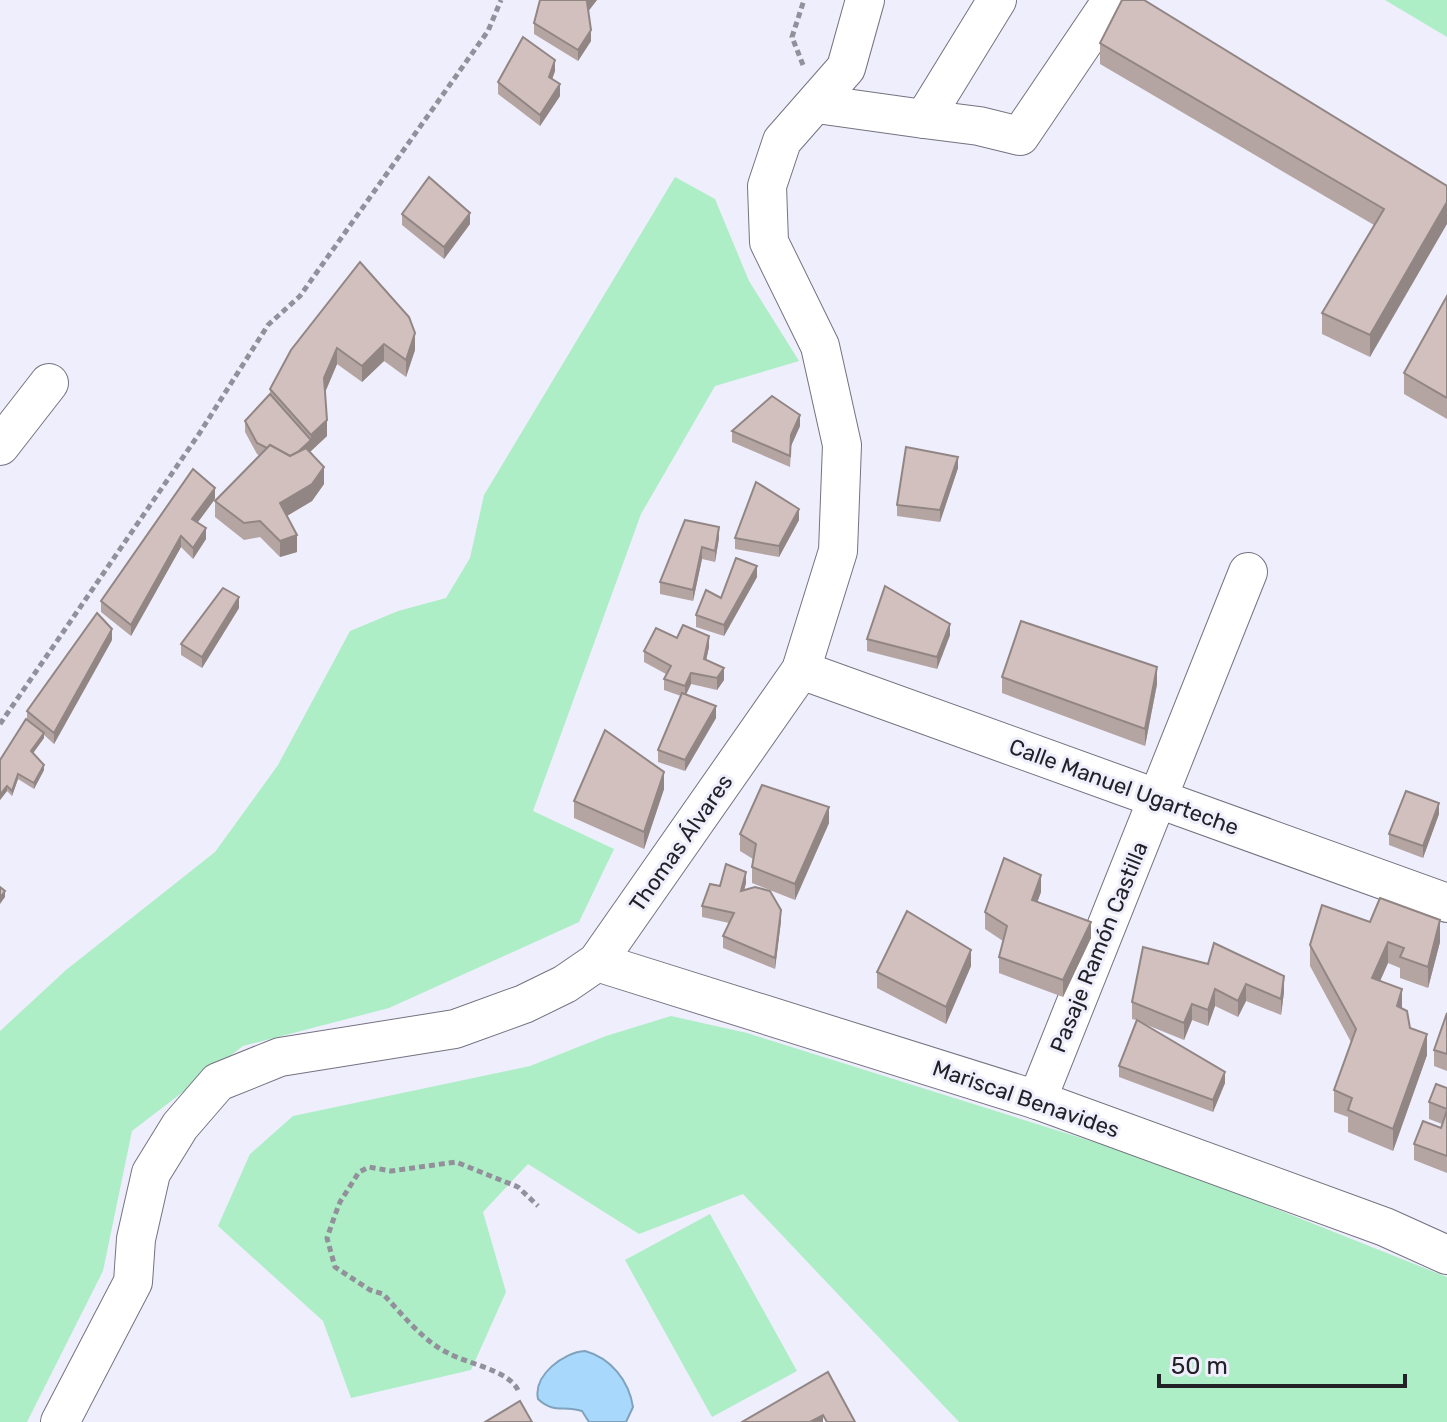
<svg xmlns="http://www.w3.org/2000/svg" width="1447" height="1422" font-family="Rubik,sans-serif">
<rect width="100%" height="100%" fill="#efeefc"/>
<g fill="#aeeec6">
<polygon points="1385,0 1447,0 1447,37"/>
<polygon points="675,177 715,199 749,281 799,361 715,386 641,514 533,811 614,849 579,922 389,1008 243,1046 132,1131 103,1271 27,1422 0,1422 0,1031 66,970 215,852 278,765 350,631 398,611 446,598 470,558 484,495"/>
<polygon points="671,1016 747,1033 1158,1162 1447,1277 1447,1422 959,1422 743,1194 639,1234 528,1164 483,1212 506,1292 471,1370 351,1398 323,1321 218,1226 250,1154 293,1116 530,1066 606,1036"/>
<polygon points="710,1214 797,1371 712,1417 625,1260"/>
</g>
<path fill="#a8d9fc" stroke="#80a2bc" stroke-width="2" d="M585 1351C611 1358 629 1381 633 1407L626 1422H589L582 1411C563 1405 554 1414 538 1399 533 1375 564 1352 585 1351Z"/>
<g fill="none" stroke-linecap="round" stroke-linejoin="round">
<g stroke="#757380" stroke-width="40">
<g id="minor">
<polyline points="817,104 924,119 997,0"/>
<polyline points="924,119 979,126 1020,136 1112,0"/>
<polyline points="0,446 49,383"/>
<polyline points="801,670 1447,903"/>
<polyline points="597,962 1037,1100 1385,1227 1447,1255"/>
<polyline points="1037,1100 1248,572"/>
<polyline points="60,1422 133,1282 136,1239 151,1173 180,1126 218,1082 280,1057 455,1029 524,1004 565,984 597,962 801,670 838,551 842,445 820,346 769,242 767,186 782,141 846,68 865,0"/>
</g>
</g>
<g stroke="#92919b" stroke-width="5" stroke-dasharray="6 4" stroke-linecap="butt">
<polyline points="803,65 792,37 804,0"/>
<polyline points="0,724 199,434 268,325 300,296 488,31 501,0"/>
<path d="M518 1390C508 1370 468 1364 448 1353 423 1341 402 1314 383 1294L370 1290 335 1267 327 1238 335 1215 340 1202 359 1172 369 1167 391 1171 456 1162 518 1187 538 1206"/>
</g>
<use href="#minor" stroke="#fff" stroke-width="38"/>
</g>
<g fill="#b4a5a3">
<polygon points="597,0 588,11 591,41 578,61 534,34 534,23"/>
<polygon points="1100,43 1447,186 1370,357 1322,334 1322,313 1374,225 1100,64"/>
<polygon points="555,71 552,79 560,96 540,126 498,94 498,82"/>
<polygon points="402,214 470,224 444,259 402,225"/>
<polygon points="360,262 415,350 406,377 384,361 362,382 337,364 325,392 327,436 310,452 324,484 312,501 287,516 297,552 280,557 260,537 244,540 215,517 215,501 260,456 257,454 245,432 245,421 270,394 270,389"/>
<polygon points="1447,296 1447,419 1404,394 1404,373"/>
<polygon points="800,426 791,446 790,467 732,442 732,431"/>
<polygon points="958,468 940,522 897,516 897,505"/>
<polygon points="215,499 198,522 206,539 193,559 181,547 131,636 101,612 101,601"/>
<polygon points="685,520 719,538 715,562 702,559 693,601 660,594 660,582"/>
<polygon points="799,520 779,557 735,549 735,538"/>
<polygon points="757,577 724,636 696,627 696,615 721,598"/>
<polygon points="239,608 202,668 181,655 181,644"/>
<polygon points="950,635 937,669 867,651 867,639"/>
<polygon points="677,638 709,647 706,660 724,680 717,690 691,684 686,694 716,718 685,771 658,762 658,750 681,696 664,690 664,679 666,674 644,662 644,651"/>
<polygon points="112,640 54,744 44,735 44,738 33,753 44,770 34,789 18,779 12,796 7,791 0,800 0,760 27,720 27,711"/>
<polygon points="1002,677 1157,684 1145,746 1002,693"/>
<polygon points="664,789 644,849 574,818 574,801"/>
<polygon points="1439,814 1423,858 1389,845 1389,834"/>
<polygon points="829,823 795,900 752,883 752,867 753,859 740,851 740,834"/>
<polygon points="746,883 744,890 781,921 775,969 723,948 723,936 729,923 702,917 702,906 720,886"/>
<polygon points="1041,892 1037,902 1091,938 1063,997 999,973 999,957 1003,941 985,929 985,912"/>
<polygon points="1370,922 1440,942 1428,988 1400,978 1400,968 1388,963 1380,981 1402,1008 1410,1028 1427,1055 1393,1151 1348,1132 1348,1117 1334,1112 1334,1090 1351,1042 1310,966 1310,945"/>
<polygon points="1208,964 1284,992 1281,1015 1246,1001 1238,1017 1215,1006 1208,1026 1192,1020 1184,1040 1142,1023 1225,1083 1213,1112 1119,1077 1119,1066 1136,1020 1132,1019 1132,1002"/>
<polygon points="971,966 946,1024 877,988 877,972"/>
<polygon points="1447,1013 1447,1071 1434,1066 1434,1050"/>
<polygon points="1447,1088 1447,1173 1414,1160 1414,1144 1441,1128 1442,1124 1429,1119 1429,1102"/>
</g>
<g fill="#928685">
<polygon points="588,0 597,0 587,13 587,2"/>
<polygon points="591,30 591,41 578,61 578,50"/>
<polygon points="555,60 555,71 549,88 549,77"/>
<polygon points="560,84 560,96 540,126 540,115"/>
<polygon points="1447,202 1447,224 1370,357 1370,335"/>
<polygon points="470,213 470,224 444,259 444,247"/>
<polygon points="415,333 415,350 406,377 406,360"/>
<polygon points="384,344 384,361 362,382 362,366"/>
<polygon points="337,348 337,364 324,395 324,378"/>
<polygon points="800,415 800,426 791,446 790,467 791,435"/>
<polygon points="327,420 327,436 311,451 311,435"/>
<polygon points="311,440 311,451 290,472 290,461"/>
<polygon points="958,457 958,468 940,522 940,510"/>
<polygon points="324,467 324,484 312,501 280,520 280,503"/>
<polygon points="215,488 215,499 192,530 192,519"/>
<polygon points="799,509 799,520 779,557 779,546"/>
<polygon points="719,527 719,538 715,562 715,551"/>
<polygon points="206,528 206,539 193,559 193,548"/>
<polygon points="297,535 297,552 280,557 280,541"/>
<polygon points="181,536 181,547 131,636 131,625"/>
<polygon points="702,547 702,559 693,601 693,590"/>
<polygon points="757,566 757,577 724,636 724,625"/>
<polygon points="239,597 239,608 202,668 202,657"/>
<polygon points="950,624 950,635 937,669 937,657"/>
<polygon points="112,629 112,640 54,744 54,733"/>
<polygon points="709,636 709,647 704,670 704,659"/>
<polygon points="1157,667 1157,684 1145,746 1145,729"/>
<polygon points="724,668 724,680 717,690 717,678"/>
<polygon points="691,673 691,684 685,697 685,686"/>
<polygon points="716,706 716,718 685,771 685,760"/>
<polygon points="44,733 44,738 31,756 31,751"/>
<polygon points="44,765 44,770 34,789 34,783"/>
<polygon points="664,772 664,789 644,849 644,832"/>
<polygon points="18,774 18,779 12,796 12,791"/>
<polygon points="7,786 7,791 0,800 0,795"/>
<polygon points="1439,803 1439,814 1423,858 1423,846"/>
<polygon points="829,807 829,823 795,900 795,884"/>
<polygon points="746,872 746,883 741,902 741,891"/>
<polygon points="1041,875 1041,892 1032,917 1032,900"/>
<polygon points="5,891 5,897 0,904 0,898"/>
<polygon points="781,910 781,921 775,969 775,958"/>
<polygon points="1440,920 1440,942 1428,988 1428,967"/>
<polygon points="1091,922 1091,938 1063,997 1063,980"/>
<polygon points="1388,942 1388,963 1372,999 1372,978"/>
<polygon points="971,950 971,966 946,1024 946,1007"/>
<polygon points="1284,976 1284,992 1281,1015 1281,999"/>
<polygon points="1246,984 1246,1001 1238,1017 1238,1001"/>
<polygon points="1215,989 1215,1006 1208,1026 1208,1010"/>
<polygon points="1402,989 1402,1010 1397,1006"/>
<polygon points="1192,1004 1192,1020 1184,1040 1184,1023"/>
<polygon points="1427,1034 1427,1055 1393,1151 1393,1129"/>
<polygon points="1225,1072 1225,1083 1213,1112 1213,1100"/>
<polygon points="823,1415 823,1422 810,1422"/>
</g>
<g fill="#d1c0be" stroke="#928685" stroke-width="2">
<polygon points="540,0 588,0 587,2 591,30 578,50 534,23"/>
<polygon points="1122,0 1144,0 1447,186 1447,202 1370,335 1322,313 1384,209 1100,43"/>
<polygon points="523,37 555,60 549,77 560,84 540,115 498,82"/>
<polygon points="429,177 470,213 444,247 402,214"/>
<polygon points="360,262 409,317 415,333 406,360 384,344 362,366 337,348 324,378 327,420 311,435 270,389 291,350"/>
<polygon points="1447,296 1447,398 1404,373"/>
<polygon points="270,394 311,440 299,451 290,456 270,445 267,448 257,443 245,421"/>
<polygon points="772,396 800,415 791,435 790,456 732,431"/>
<polygon points="270,445 290,456 306,448 324,467 312,484 280,503 297,535 280,541 260,521 244,523 215,501"/>
<polygon points="906,447 958,457 940,510 897,505"/>
<polygon points="193,469 215,488 192,519 206,528 193,548 181,536 131,625 101,601"/>
<polygon points="756,482 799,509 779,546 735,538"/>
<polygon points="685,520 719,527 715,551 702,547 693,590 660,582"/>
<polygon points="736,558 757,566 724,625 696,615 706,590 721,598"/>
<polygon points="885,586 950,624 937,657 867,639"/>
<polygon points="223,588 239,597 202,657 181,644"/>
<polygon points="97,613 112,629 54,733 27,711"/>
<polygon points="1021,621 1157,667 1145,729 1002,677"/>
<polygon points="683,625 709,636 704,659 724,668 717,678 691,673 685,686 664,679 671,666 644,651 656,628 677,638"/>
<polygon points="682,693 716,706 685,760 658,750"/>
<polygon points="26,719 44,733 31,751 44,765 34,783 18,774 12,791 7,786 0,795 0,760"/>
<polygon points="605,730 664,772 644,832 574,801"/>
<polygon points="762,785 829,807 795,884 752,867 756,844 740,834"/>
<polygon points="1406,791 1439,803 1423,846 1389,834"/>
<polygon points="1004,858 1041,875 1032,900 1091,922 1063,980 999,957 1007,926 985,912"/>
<polygon points="726,864 746,872 741,891 755,887 770,891 781,910 775,958 723,936 734,913 702,906 710,884 720,886"/>
<polygon points="0,887 5,891 0,898"/>
<polygon points="1380,898 1440,920 1428,967 1400,957 1404,948 1388,942 1372,978 1402,989 1397,1006 1407,1011 1410,1028 1427,1034 1393,1129 1348,1110 1352,1098 1334,1090 1356,1029 1310,945 1322,905 1370,922"/>
<polygon points="907,911 971,950 946,1007 877,972"/>
<polygon points="1214,943 1284,976 1281,999 1246,984 1238,1001 1215,989 1208,1010 1192,1004 1184,1023 1132,1002 1143,947 1208,964"/>
<polygon points="1447,1013 1447,1054 1434,1050"/>
<polygon points="1137,1020 1225,1072 1213,1100 1119,1066"/>
<polygon points="1436,1084 1447,1088 1447,1109 1429,1102"/>
<polygon points="1447,1110 1447,1156 1414,1144 1423,1121 1441,1128"/>
<polygon points="828,1372 855,1422 827,1422 823,1415 810,1422 742,1422"/>
<polygon points="520,1401 532,1422 485,1422"/>
</g>
<g text-anchor="middle" dominant-baseline="central" stroke-width="6" stroke-linejoin="round" paint-order="stroke">
<g font-size="22" fill="#222126" stroke="#efeefc">
<text transform="translate(1124 787) rotate(20)">Calle Manuel Ugarteche</text>
<text transform="translate(681 843) rotate(-55)">Thomas Álvares</text>
<text transform="translate(1099 947) rotate(-68)">Pasaje Ramón Castilla</text>
<text transform="translate(1026 1099) rotate(19)">Mariscal Benavides</text>
</g>
</g>
<path d="M1159 1374v12h246v-12" fill="none" stroke="#222126" stroke-width="4"/>
<text x="1171" y="1374" font-size="24" fill="#222126" stroke="#efeefc" stroke-width="6" paint-order="stroke">50 m</text>
</svg>
